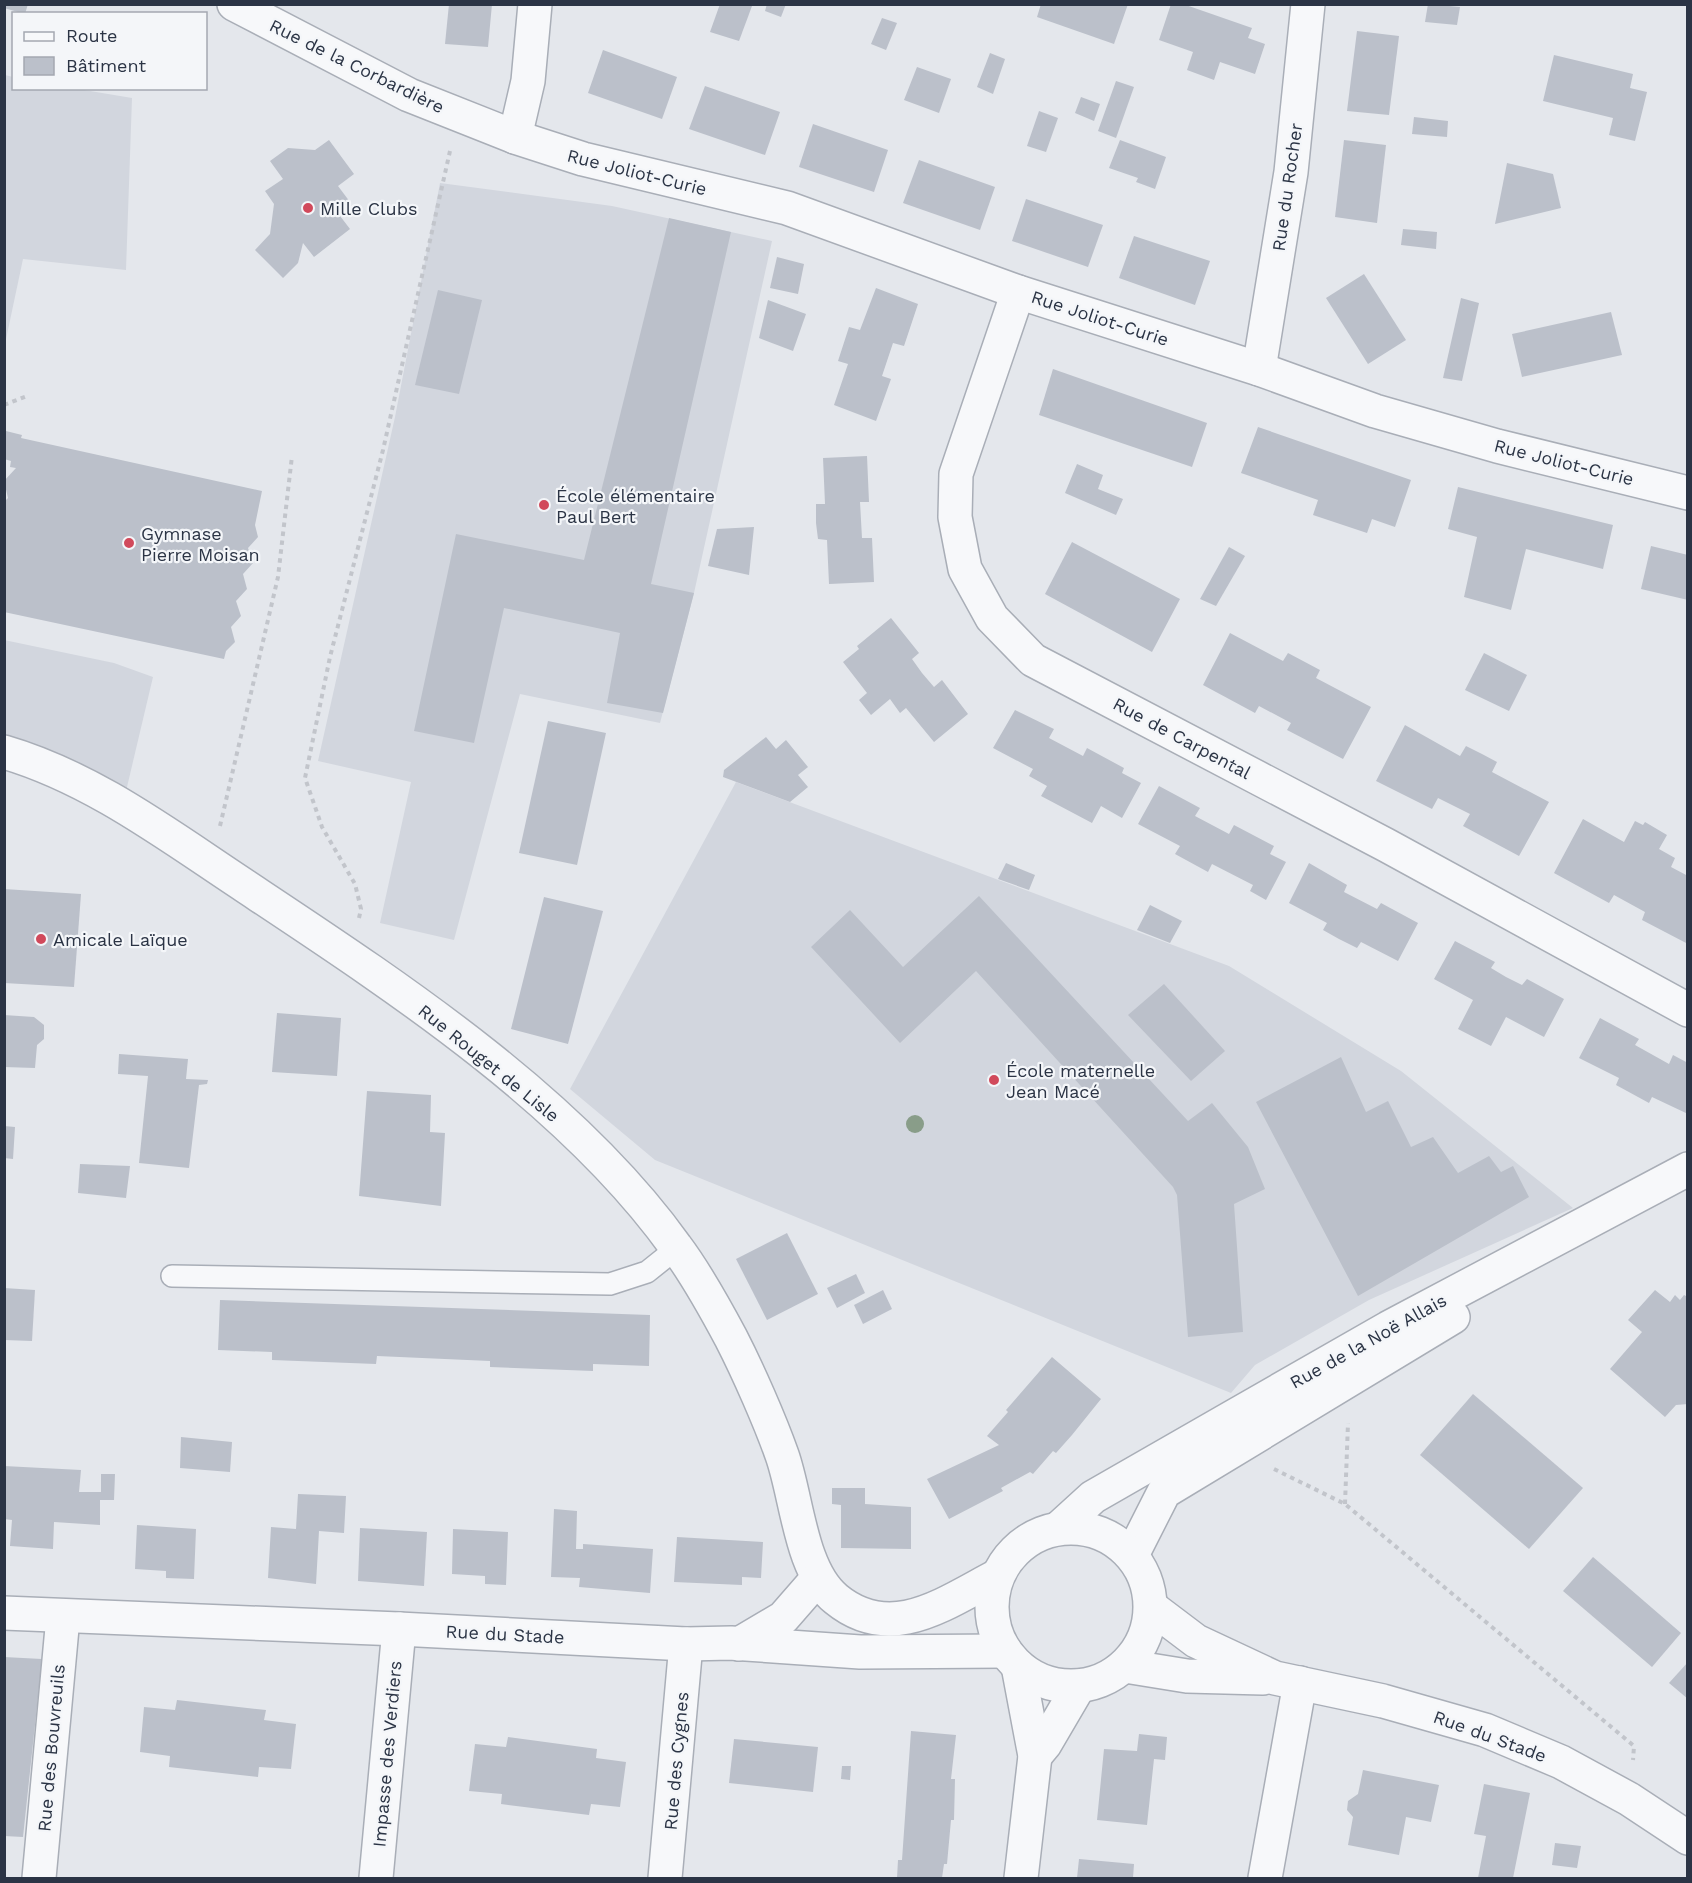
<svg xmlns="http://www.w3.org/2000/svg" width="1692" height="1883" font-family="'Work Sans',sans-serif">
<rect width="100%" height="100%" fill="#e4e7ec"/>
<g fill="#d2d6de">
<polygon points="5,75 13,77 14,88 78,89 132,98 126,270 23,259 5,344"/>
<polygon points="440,183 612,206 772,241 694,593 660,723 520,694 454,940 380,923 411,782 318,761 395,417"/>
<polygon points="4,640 114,663 153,677 127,787 128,810 5,752"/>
<polygon points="736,782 1229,966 1401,1071 1573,1208 1369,1300 1255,1365 1231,1393 655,1160 570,1089"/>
</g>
<g fill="#bbc0ca">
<polygon points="4,4 28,4 25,14 4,8"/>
<polygon points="449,4 492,4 488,47 445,44"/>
<polygon points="720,4 752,6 739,41 710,32"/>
<polygon points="767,4 786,4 781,17 765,11"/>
<polygon points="1041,4 1128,4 1114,44 1037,17"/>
<polygon points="1171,4 1183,4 1252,28 1248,38 1265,44 1255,74 1220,62 1214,80 1187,70 1193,52 1159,40"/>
<polygon points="1428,4 1460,7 1457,25 1425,22"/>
<polygon points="882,18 897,23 886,50 871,44"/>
<polygon points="1357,31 1399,36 1389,115 1347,111"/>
<polygon points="603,50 677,77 662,119 588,93"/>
<polygon points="990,53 1005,59 993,94 977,87"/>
<polygon points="1554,55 1633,74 1630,88 1647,92 1635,141 1609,135 1613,118 1543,101"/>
<polygon points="917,67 951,79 939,113 904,100"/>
<polygon points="1116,81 1134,87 1116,138 1098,131"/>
<polygon points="705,86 780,112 765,155 689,129"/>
<polygon points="1081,97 1100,104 1094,121 1075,113"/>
<polygon points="1039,111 1058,118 1046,152 1027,146"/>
<polygon points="1414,117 1448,121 1447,137 1412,134"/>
<polygon points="813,124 888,150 874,192 799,167"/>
<polygon points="329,140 354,174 338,186 350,202 337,212 350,229 314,257 303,243 298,263 283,278 255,250 270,234 274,204 265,191 283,179 270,161 288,148 315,150"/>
<polygon points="1120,140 1166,157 1155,189 1136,182 1138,178 1109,168"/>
<polygon points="1344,140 1386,145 1377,223 1335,217"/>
<polygon points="919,160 995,187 980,230 903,203"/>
<polygon points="1507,163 1553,174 1561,208 1495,224"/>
<polygon points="1026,199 1103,225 1088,267 1012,241"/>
<polygon points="669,218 731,232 651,584 694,593 663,713 607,703 620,633 504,608 474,743 414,731 456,534 584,560"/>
<polygon points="1403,229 1437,232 1436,249 1401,245"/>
<polygon points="1134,236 1210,261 1195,305 1119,278"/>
<polygon points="777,257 804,264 798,294 770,288"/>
<polygon points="1364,274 1406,340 1368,364 1326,298"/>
<polygon points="876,288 918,304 904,346 893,343 882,376 891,379 876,421 834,405 848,364 838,361 849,327 860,330"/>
<polygon points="438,290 482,300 459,394 415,385"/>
<polygon points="1461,298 1479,303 1462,381 1443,378"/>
<polygon points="768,300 806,314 793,351 759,338"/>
<polygon points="1611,312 1622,355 1522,377 1512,334"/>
<polygon points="1053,369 1207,423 1192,467 1039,415"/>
<polygon points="1258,427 1411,480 1395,527 1372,519 1367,533 1313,515 1318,500 1241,473"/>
<polygon points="6,431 22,435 21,438 262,491 255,525 258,537 248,548 253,563 243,574 247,589 236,601 241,616 231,627 235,642 226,651 224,659 4,612 4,502 8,498 4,481 16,468 10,467 11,461 4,459"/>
<polygon points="867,456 869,502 860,502 862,538 872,538 874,582 829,584 827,540 818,539 816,523 816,504 825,504 823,458"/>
<polygon points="1077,464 1103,475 1098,489 1123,499 1116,515 1065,493"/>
<polygon points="1458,487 1613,525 1603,569 1526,549 1511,610 1464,597 1477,537 1448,529"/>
<polygon points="754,527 749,575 708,566 717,529"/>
<polygon points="1072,542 1180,599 1152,652 1045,594"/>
<polygon points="1651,546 1688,555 1688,600 1641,589"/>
<polygon points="1229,547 1245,556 1216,606 1200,599"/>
<polygon points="891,618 919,653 912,659 922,673 934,687 942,680 968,714 934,742 906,708 900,713 890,699 871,715 859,700 867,693 843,662 859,649 857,646"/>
<polygon points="1230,633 1283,661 1288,653 1320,670 1316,678 1371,707 1343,759 1287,730 1291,723 1259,706 1255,713 1203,685"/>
<polygon points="1484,653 1527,675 1509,711 1465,690"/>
<polygon points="1015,710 1054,729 1049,738 1083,756 1087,748 1124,768 1122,773 1141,783 1122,818 1101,806 1092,823 1041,796 1047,786 1029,776 1033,769 993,748"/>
<polygon points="548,721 606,733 577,865 519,853"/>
<polygon points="1405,725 1460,756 1466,746 1482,754 1497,762 1492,772 1549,802 1519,856 1463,826 1470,814 1438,798 1432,809 1376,781"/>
<polygon points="766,737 776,749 786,740 808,767 798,775 808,787 790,802 723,777 724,770"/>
<polygon points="1159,786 1200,808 1195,816 1229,834 1234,825 1274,846 1270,854 1286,862 1266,900 1250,891 1253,885 1212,864 1208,872 1175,854 1180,846 1138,824"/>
<polygon points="1583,819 1624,842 1635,821 1643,825 1645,822 1667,835 1659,849 1675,858 1671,867 1688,876 1688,944 1642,920 1645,912 1614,895 1609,903 1554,873"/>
<polygon points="1006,863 1035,875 1029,890 998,879"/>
<polygon points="1309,863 1347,885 1344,892 1377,909 1381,903 1418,923 1398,961 1361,942 1357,948 1339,939 1323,930 1327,923 1289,903"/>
<polygon points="4,889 81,894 74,987 4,983"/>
<polygon points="979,896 1188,1121 1212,1103 1248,1147 1265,1189 1234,1204 1243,1332 1188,1337 1177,1195 1173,1187 976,971 900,1043 811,947 850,910 903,967"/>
<polygon points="544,897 603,911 568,1044 511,1029"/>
<polygon points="1150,905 1182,921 1170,943 1137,930"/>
<polygon points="1455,941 1495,962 1491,968 1506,977 1522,985 1527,979 1564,999 1544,1037 1506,1017 1491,1046 1458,1029 1473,1000 1434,979"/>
<polygon points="1164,984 1225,1051 1191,1081 1128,1015"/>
<polygon points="277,1013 341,1018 337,1076 272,1072"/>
<polygon points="4,1015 34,1017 44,1025 44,1039 37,1045 35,1068 4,1067"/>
<polygon points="1600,1018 1639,1039 1635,1045 1669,1064 1673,1055 1688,1063 1688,1114 1652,1097 1649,1103 1616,1085 1619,1078 1579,1058"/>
<polygon points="119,1054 188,1059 186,1079 208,1080 207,1084 199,1085 189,1168 139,1163 148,1076 118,1074"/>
<polygon points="1341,1057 1366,1112 1388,1101 1411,1147 1433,1137 1458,1173 1489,1156 1501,1172 1513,1166 1529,1197 1358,1296 1256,1102"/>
<polygon points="367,1091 431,1095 430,1132 445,1133 441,1206 359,1196"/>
<polygon points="4,1126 15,1127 13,1159 4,1158"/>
<polygon points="80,1164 130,1166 126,1198 78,1193"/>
<polygon points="787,1233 818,1294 767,1320 736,1259"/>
<polygon points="856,1274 865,1293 837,1308 827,1288"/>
<polygon points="4,1288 35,1290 32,1341 4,1340"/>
<polygon points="883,1290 892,1309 863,1324 854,1305"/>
<polygon points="1655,1290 1670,1302 1675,1295 1680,1300 1684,1295 1688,1297 1688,1404 1676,1405 1665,1417 1610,1369 1642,1332 1628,1320"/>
<polygon points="220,1300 650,1315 649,1366 593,1364 593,1371 490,1367 490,1361 377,1356 376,1364 272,1360 272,1352 218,1350"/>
<polygon points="1052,1357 1101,1399 1072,1435 1056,1453 1053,1451 1033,1474 1030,1472 1001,1488 1003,1491 949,1519 927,1479 999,1445 987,1436 1008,1412 1006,1410"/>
<polygon points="1473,1394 1583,1488 1529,1549 1420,1455"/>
<polygon points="181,1437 232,1442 230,1472 180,1468"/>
<polygon points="4,1466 81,1470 79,1492 101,1492 101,1474 115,1474 114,1500 100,1500 100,1525 54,1522 53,1549 10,1546 12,1520 4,1519"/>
<polygon points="832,1488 865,1488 865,1504 911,1507 911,1549 841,1548 841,1505 832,1504"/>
<polygon points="298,1494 346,1496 344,1533 319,1531 316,1584 268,1578 271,1527 296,1529"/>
<polygon points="554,1509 577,1511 576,1549 583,1549 583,1544 653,1549 650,1593 579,1587 580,1578 551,1577"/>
<polygon points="137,1525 196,1529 194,1579 166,1578 166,1571 135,1569"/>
<polygon points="360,1528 427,1532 424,1586 358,1581"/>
<polygon points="453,1529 508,1532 506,1585 485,1584 485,1576 452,1574"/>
<polygon points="677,1537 763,1542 761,1578 742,1577 742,1585 674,1582"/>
<polygon points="1593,1557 1681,1633 1652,1667 1563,1591"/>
<polygon points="4,1657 42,1659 23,1837 4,1836"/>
<polygon points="1688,1662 1688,1699 1669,1683"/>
<polygon points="177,1700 266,1710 264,1720 296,1724 291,1769 259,1767 258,1777 213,1772 169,1767 170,1756 140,1752 144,1707 175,1710"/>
<polygon points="911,1731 956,1735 951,1779 955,1779 954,1820 951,1820 947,1864 944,1864 942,1878 897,1878 898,1860 902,1860"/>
<polygon points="1139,1734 1167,1737 1165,1760 1154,1759 1147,1825 1097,1820 1104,1749 1137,1751"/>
<polygon points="508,1737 597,1749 596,1758 626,1762 620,1807 591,1804 589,1815 501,1804 502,1794 469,1791 475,1744 506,1747"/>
<polygon points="734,1739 818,1747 813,1792 729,1783"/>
<polygon points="842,1766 851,1766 850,1780 841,1779"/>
<polygon points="1363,1770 1439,1785 1431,1822 1406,1817 1399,1855 1348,1845 1353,1817 1347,1810 1348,1801 1358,1794"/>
<polygon points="1484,1784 1530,1793 1513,1878 1478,1878 1486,1836 1474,1834"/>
<polygon points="1555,1843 1581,1846 1577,1868 1552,1865"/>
<polygon points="1079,1859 1134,1864 1133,1878 1077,1878"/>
</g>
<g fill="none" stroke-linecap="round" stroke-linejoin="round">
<g stroke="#a9aeb7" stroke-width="24">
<polyline id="service" points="172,1276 610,1284 647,1272 677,1248"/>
</g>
<g stroke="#a9aeb7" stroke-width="36">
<g id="minor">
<polyline points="234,4 409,95 515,137 583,159 787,208 1018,292 1259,369 1375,411 1497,446 1688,493"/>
<polyline points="515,137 528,81 535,4"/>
<polyline points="1018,292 956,474 955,517 965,569 992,618 1033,660 1386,845 1688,1010"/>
<polyline points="1259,369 1291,172 1308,4"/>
<polyline points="1059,1528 1093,1497 1229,1419 1388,1328 1688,1169"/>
<polyline points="1132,1555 1164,1492 1453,1317"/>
<polyline points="1018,1666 1035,1756 1021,1878"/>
<polyline points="1035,1756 1045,1744 1079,1686"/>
<polyline points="39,1878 63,1617"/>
<polyline points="376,1878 399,1629"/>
<polyline points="665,1878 686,1644"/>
<polyline points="1265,1878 1300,1683"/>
</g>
</g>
<g stroke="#a9aeb7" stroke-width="36">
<g id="tertiary">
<path d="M4 752C93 778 169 836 245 886 394 985 571 1100 676 1247 697 1275 715 1308 731 1338 748 1371 770 1421 782 1455 797 1497 800 1570 836 1599 891 1644 945 1603 997 1576"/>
<circle cx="1071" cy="1607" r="79"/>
<polyline points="1151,1607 1196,1641 1275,1678 1383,1701 1485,1730 1561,1762 1629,1799 1688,1838"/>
<polyline points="4,1613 399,1629 686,1644 731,1643 860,1652 1005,1651"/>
<polyline points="739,1644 783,1618 817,1579"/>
<polyline points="1125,1666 1187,1676 1263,1678"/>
</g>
</g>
<g stroke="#c2c5cb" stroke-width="4" stroke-dasharray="4.5 4.5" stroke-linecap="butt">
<polyline points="4,405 27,396"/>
<polyline points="220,826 278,577 292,456"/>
<polyline points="359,918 361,909 355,884 322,827 305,778 330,657 383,450 450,151"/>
<polyline points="1274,1469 1345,1504 1634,1746 1633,1760"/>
<polyline points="1345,1504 1348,1423"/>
</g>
<use href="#service" stroke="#f7f8fa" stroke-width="21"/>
<use href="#minor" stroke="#f7f8fa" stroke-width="33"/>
<use href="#tertiary" stroke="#f7f8fa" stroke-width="33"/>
</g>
<circle fill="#899d89" cx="915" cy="1124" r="9"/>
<g fill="#d1495b" stroke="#f4f6f9" stroke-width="2">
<circle cx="308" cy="208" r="6"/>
<circle cx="544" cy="505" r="6"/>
<circle cx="129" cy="543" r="6"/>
<circle cx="41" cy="939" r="6"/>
<circle cx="994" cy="1080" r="6"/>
</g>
<g text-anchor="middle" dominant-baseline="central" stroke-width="4.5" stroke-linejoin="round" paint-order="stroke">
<g font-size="18" fill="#2b3445" stroke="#f4f6f9">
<text transform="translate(357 66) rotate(26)">Rue de la Corbardière</text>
<text transform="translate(637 172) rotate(14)">Rue Joliot-Curie</text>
<text transform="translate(1287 187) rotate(-82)">Rue du Rocher</text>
<text transform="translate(1100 318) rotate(18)">Rue Joliot-Curie</text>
<text transform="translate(1564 462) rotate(14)">Rue Joliot-Curie</text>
<text transform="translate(1182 738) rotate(28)">Rue de Carpental</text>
<text transform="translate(489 1063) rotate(39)">Rue Rouget de Lisle</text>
<text transform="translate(1368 1341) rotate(-29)">Rue de la Noë Allais</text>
<text transform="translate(505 1634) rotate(3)">Rue du Stade</text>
<text transform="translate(1490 1736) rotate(20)">Rue du Stade</text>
<text transform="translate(51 1748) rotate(-85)">Rue des Bouvreuils</text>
<text transform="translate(387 1754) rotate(-85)">Impasse des Verdiers</text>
<text transform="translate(676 1761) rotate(-85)">Rue des Cygnes</text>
</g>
<g font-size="18" fill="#2b3445" stroke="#f4f6f9" text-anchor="start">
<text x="320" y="208">Mille Clubs</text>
<text x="556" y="495">École élémentaire<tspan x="556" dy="21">Paul Bert</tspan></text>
<text x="141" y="533">Gymnase<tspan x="141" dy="21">Pierre Moisan</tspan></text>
<text x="53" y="939">Amicale Laïque</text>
<text x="1006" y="1070">École maternelle<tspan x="1006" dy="21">Jean Macé</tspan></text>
</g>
</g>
<rect width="1692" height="1883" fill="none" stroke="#2b3445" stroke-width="12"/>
<rect x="12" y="12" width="195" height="78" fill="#f4f6f9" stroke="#a4a8b1" stroke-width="1.5"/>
<rect x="24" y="32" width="30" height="9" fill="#f7f8fa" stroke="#a4a8b1" stroke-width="1.5"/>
<text x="66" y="42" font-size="18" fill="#2b3445">Route</text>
<rect x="24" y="57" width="30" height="18" fill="#bbc0ca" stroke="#a4a8b1" stroke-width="1.5"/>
<text x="66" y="72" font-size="18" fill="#2b3445">Bâtiment</text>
</svg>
